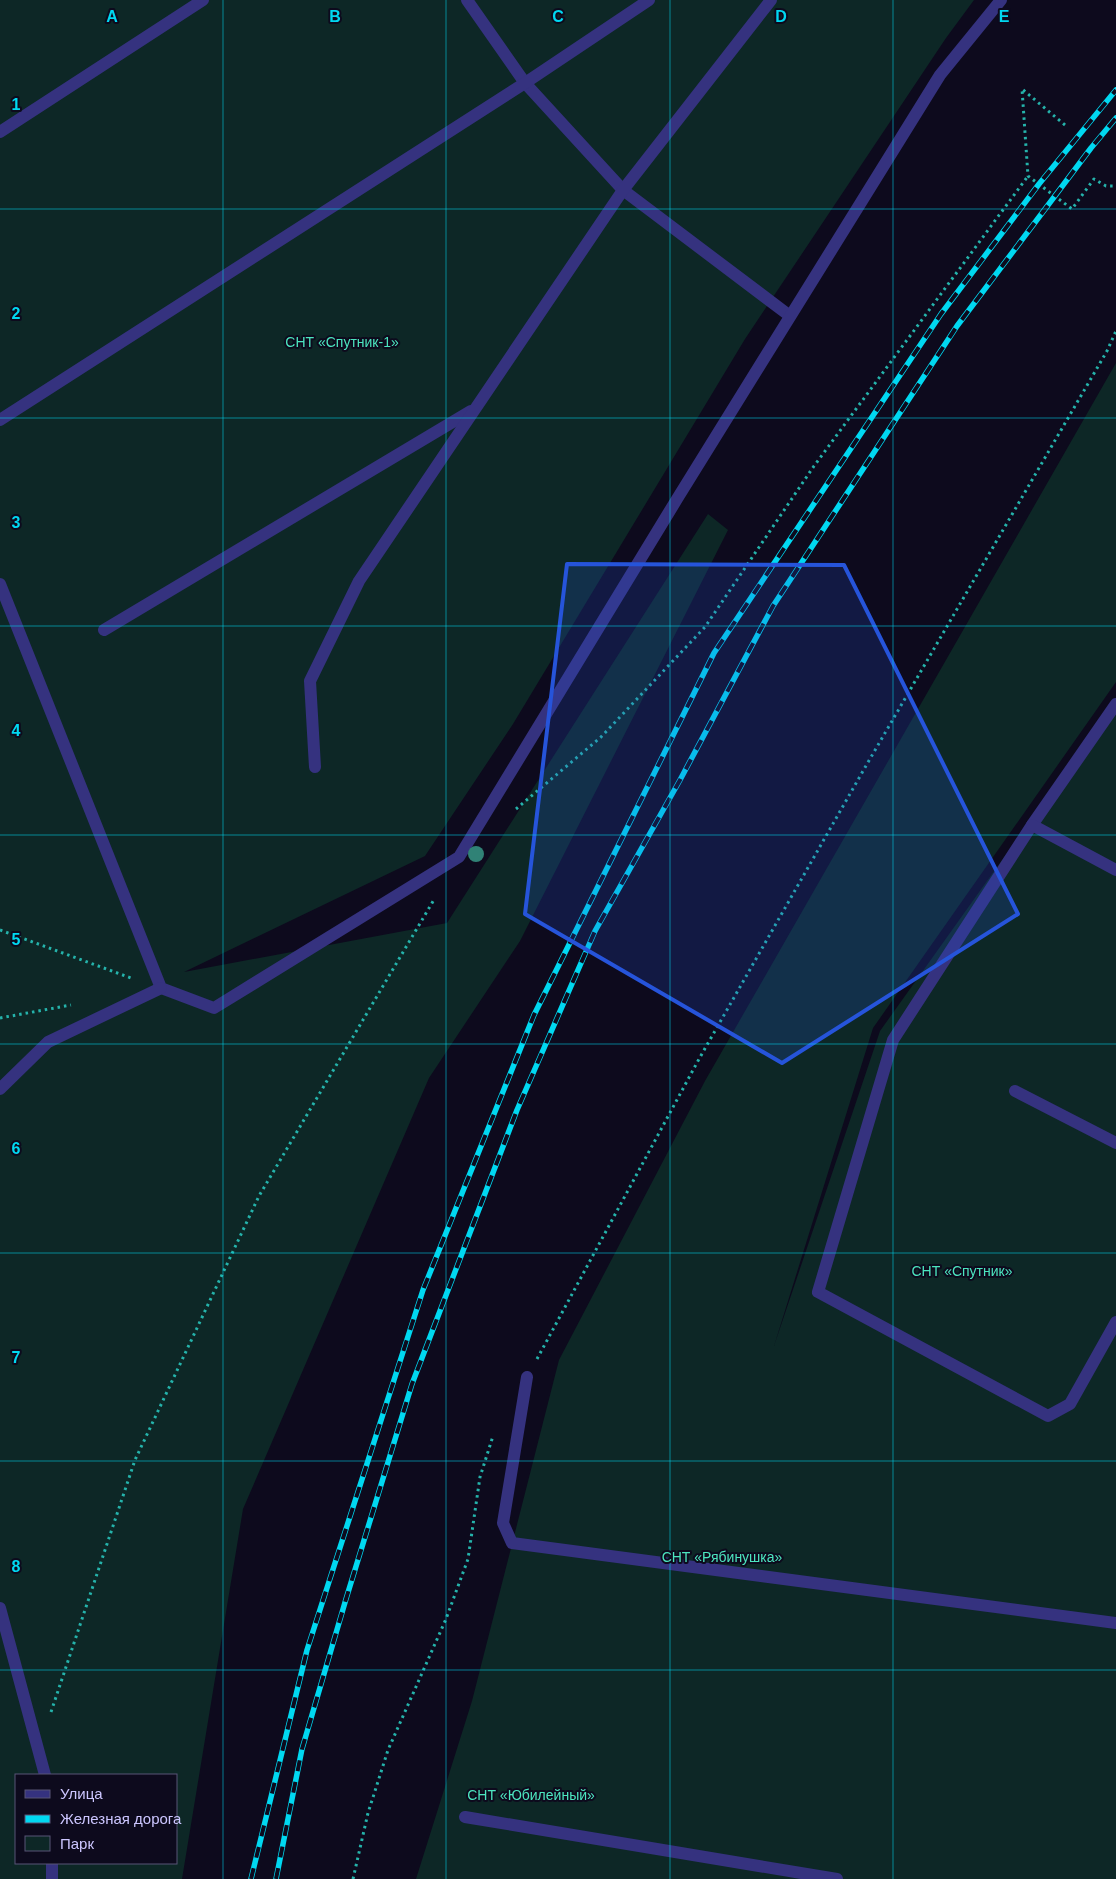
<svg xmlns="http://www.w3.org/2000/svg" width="1116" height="1879" font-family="Arial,sans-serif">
<rect width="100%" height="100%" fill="#0d0a1d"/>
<g fill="#0d2726" fill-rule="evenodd">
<path d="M0 0H974L946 38 745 339 513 724 425 856 184 972 447 923 708 514 728 530 520 941 429 1078 243 1509 182 1879H0ZM16 1775H176V1863H16Z"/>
<polygon points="1116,363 1116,682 873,1028 774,1346 880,1031 1116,700 1116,1879 416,1879 472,1701 559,1360 705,1081"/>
</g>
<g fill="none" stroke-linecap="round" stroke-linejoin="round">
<g stroke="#25b3ab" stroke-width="3" stroke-dasharray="2.5 4" stroke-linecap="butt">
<polyline points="1065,125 1022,89 1028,176 1072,209 1094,179 1106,186 1116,186"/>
<polyline points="516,809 601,737 705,627 814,466 1028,176"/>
<polyline points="0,930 131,978"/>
<polyline points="0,1018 71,1005"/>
<polyline points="537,1359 699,1059 867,764 1107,351 1116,331"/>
<polyline points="51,1712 135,1460 259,1196 435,898"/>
<polyline points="353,1879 368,1813 388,1750 446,1619 468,1559 480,1477 493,1436"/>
</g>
<g stroke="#35327f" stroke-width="12">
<polyline points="467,0 525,83 623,190 790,316"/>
<polyline points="0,132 203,0"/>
<polyline points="0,420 525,83 649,0"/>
<polyline points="104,630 471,411"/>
<polyline points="1116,704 1032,825 893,1040 818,1292 1048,1416 1070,1404 1116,1322"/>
<polyline points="315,767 310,681 359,581 623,190 771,0"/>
<polyline points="1032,825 1116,870"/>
<polyline points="1015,1091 1116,1143"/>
<polyline points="527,1377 503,1523 512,1543 1116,1623"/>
<polyline points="465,1817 837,1879"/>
</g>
<g stroke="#35327f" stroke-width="12">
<polyline points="0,584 161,988 214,1008 459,857 677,499 940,75 1001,0"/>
<polyline points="0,1089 48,1042 161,988"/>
<polyline points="0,1608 45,1775"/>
<polyline points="52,1879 52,1863"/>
</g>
<g stroke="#00d8f1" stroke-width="5.5">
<g id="rail">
<polyline points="251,1879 307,1650 423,1290 534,1015 714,653 941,314 1039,184 1116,90"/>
<polyline points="276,1879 302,1749 346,1599 412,1384 517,1110 595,931 680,780 773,606 957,326 1091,148 1116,118"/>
</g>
</g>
<use href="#rail" stroke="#0d0a1d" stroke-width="4" stroke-dasharray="11" stroke-linecap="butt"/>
</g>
<circle fill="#308276" cx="476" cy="854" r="8"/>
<path fill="#2654da" fill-opacity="0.2" stroke="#2654da" stroke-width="4" stroke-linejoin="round" d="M567 564 844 565 1018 914 782 1063 525 914Z"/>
<path fill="none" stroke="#00d8f1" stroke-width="1" stroke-opacity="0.55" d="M223 0V1879M446 0V1879M670 0V1879M893 0V1879M0 209H1116M0 418H1116M0 626H1116M0 835H1116M0 1044H1116M0 1253H1116M0 1461H1116M0 1670H1116"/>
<g text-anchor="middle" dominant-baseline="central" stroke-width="4" stroke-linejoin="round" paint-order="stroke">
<g font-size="14" fill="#4ce5bf" stroke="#0d0a1d">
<text x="342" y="342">СНТ «Спутник-1»</text>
<text x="962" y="1271">СНТ «Спутник»</text>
<text x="722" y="1557">СНТ «Рябинушка»</text>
<text x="531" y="1795">СНТ «Юбилейный»</text>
</g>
</g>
<g font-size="16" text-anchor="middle" font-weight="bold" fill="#00d8f1" stroke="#0d0a1d" stroke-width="4" stroke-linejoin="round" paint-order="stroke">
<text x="112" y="22">A</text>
<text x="335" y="22">B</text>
<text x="558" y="22">C</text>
<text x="781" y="22">D</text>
<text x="1004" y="22">E</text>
<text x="16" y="110">1</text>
<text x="16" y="319">2</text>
<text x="16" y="528">3</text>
<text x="16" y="736">4</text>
<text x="16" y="945">5</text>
<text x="16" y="1154">6</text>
<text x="16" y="1363">7</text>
<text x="16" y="1572">8</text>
</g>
<rect x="15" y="1774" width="162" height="90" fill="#0d0a1d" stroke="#595577"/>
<rect x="25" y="1790" width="25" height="8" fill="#35327f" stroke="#595577"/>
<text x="60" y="1799" font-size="15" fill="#ccc6ff">Улица</text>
<rect x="25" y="1815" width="25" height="8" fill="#00d8f1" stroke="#595577"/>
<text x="60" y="1824" font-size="15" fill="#ccc6ff">Железная дорога</text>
<rect x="25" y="1836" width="25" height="15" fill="#0d2726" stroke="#595577"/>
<text x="60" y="1849" font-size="15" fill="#ccc6ff">Парк</text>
</svg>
